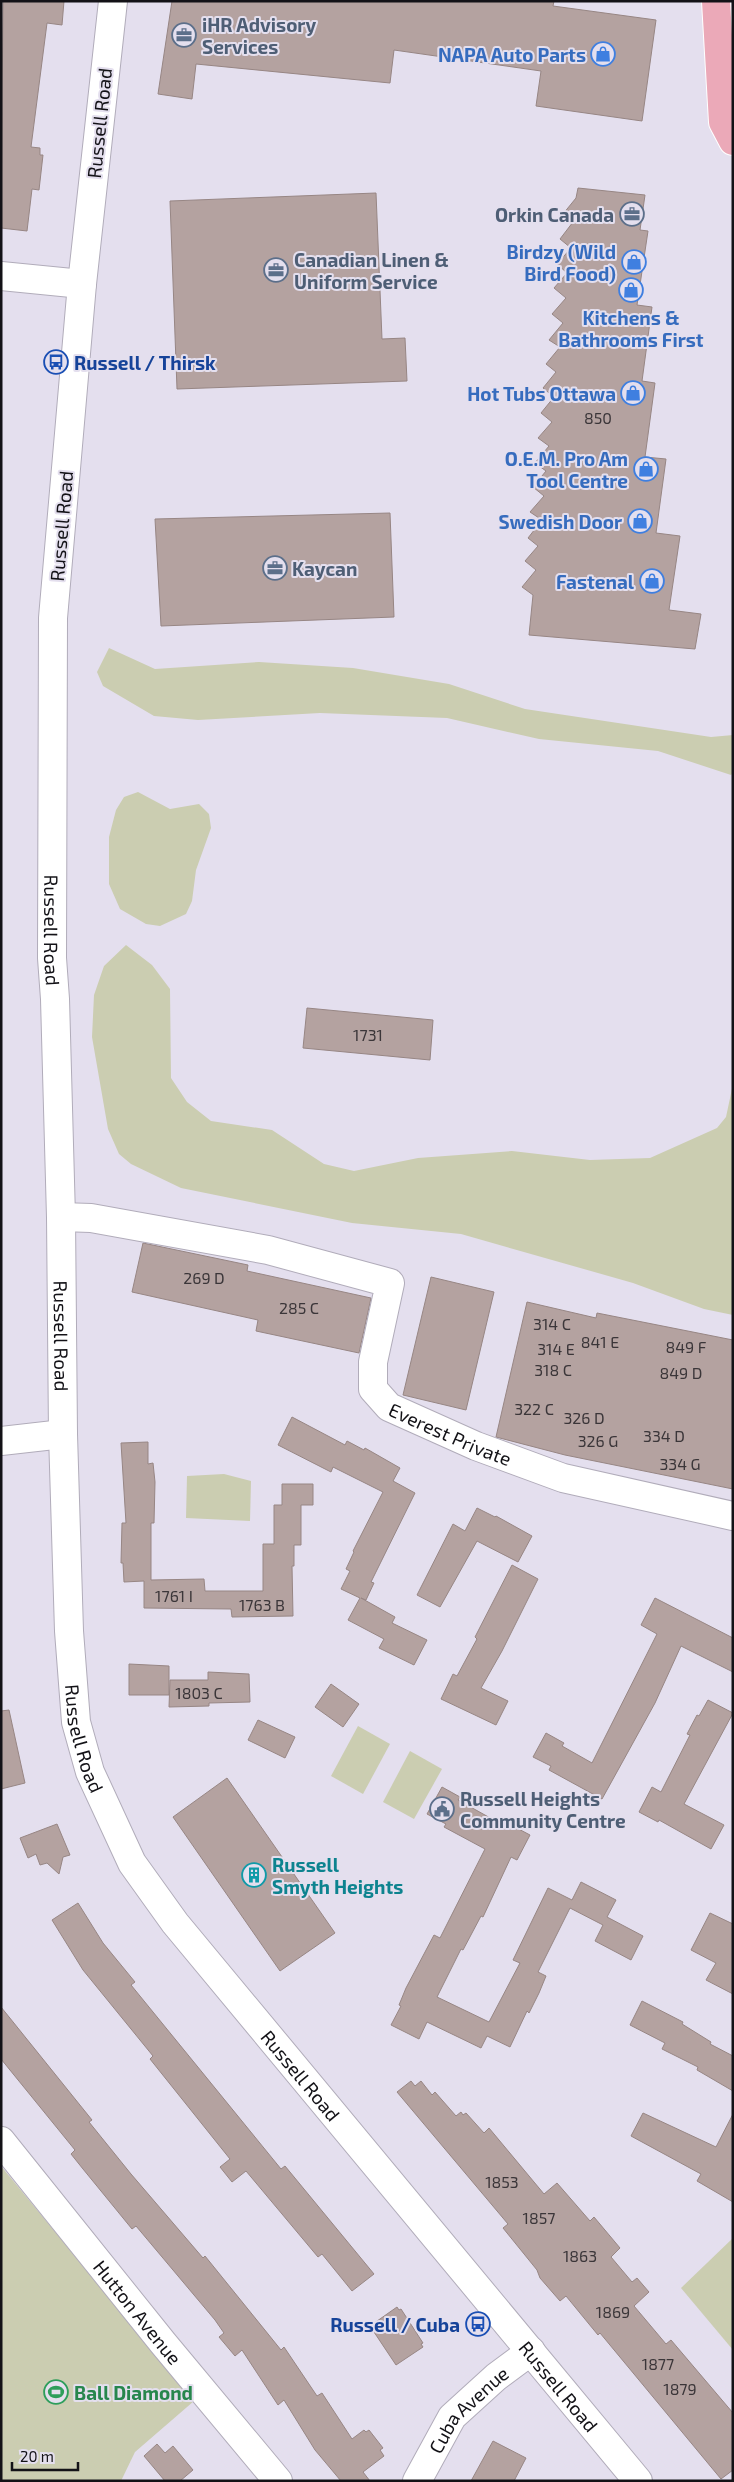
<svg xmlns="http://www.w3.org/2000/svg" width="734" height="2482" font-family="'Exo 2',sans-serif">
<rect width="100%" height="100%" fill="#e4dfee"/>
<g fill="#cbcdb1">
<polygon points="109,648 155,669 259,662 353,668 449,684 525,709 711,737 733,735 733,773 731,775 658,751 539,739 447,718 320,713 198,720 154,716 103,686 97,672"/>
<polygon points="138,792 170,809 199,804 209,814 211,828 196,870 192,901 186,914 160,926 146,924 120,909 109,884 109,837 116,810 124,797"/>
<polygon points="126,945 152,965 170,989 171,1078 187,1102 211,1121 272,1130 324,1164 354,1171 418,1158 512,1151 590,1160 650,1158 717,1128 726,1117 733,1084 733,1315 704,1309 633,1283 461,1234 352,1223 181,1188 131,1164 119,1154 108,1129 92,1037 94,995 104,966"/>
<polygon points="224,1474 251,1481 250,1521 186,1518 187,1476"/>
<polygon points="358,1726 390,1744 363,1794 331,1776"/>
<polygon points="410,1751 442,1769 414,1819 383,1802"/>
<polygon points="1,2166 194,2401 135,2452 121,2481 1,2481"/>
<polygon points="733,2238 733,2350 681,2288"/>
</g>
<g fill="#b4a2a0" stroke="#978684">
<polygon points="3,1 64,1 62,25 47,23 31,147 40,148 40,155 43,155 39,190 32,189 27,231 1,228"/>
<polygon points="172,1 554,1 553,6 656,20 642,121 536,106 541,71 394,50 390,83 196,64 192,99 158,94"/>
<polygon points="578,188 645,195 640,230 648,231 637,305 652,307 642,381 655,383 645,457 666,459 656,533 680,536 669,610 701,614 695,649 529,635 533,595 522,587 536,570 525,561 538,546 528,538 542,520 530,512 544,496 533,487 546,471 535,463 549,446 538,438 552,422 541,413 554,397 543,388 556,372 546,364 560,347 549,340 563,323 552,314 566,298 554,288 567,273 557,264 571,248 560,239 573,222 563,214 576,198"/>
<polygon points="376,193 382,339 405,338 407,381 177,389 170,201"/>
<polygon points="390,513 394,617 161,626 155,519"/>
<polygon points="307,1008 433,1020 430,1060 303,1048"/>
<polygon points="143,1243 248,1265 247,1271 371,1298 359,1353 256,1331 258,1320 132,1292"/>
<polygon points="431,1277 494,1292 466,1410 403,1395"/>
<polygon points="527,1302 596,1318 597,1313 733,1340 733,1489 565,1455 496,1437"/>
<polygon points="292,1417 345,1445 347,1441 364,1450 365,1448 400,1468 393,1481 415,1493 371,1582 374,1583 366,1600 361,1598 395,1617 392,1623 427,1640 414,1665 379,1648 384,1639 348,1620 360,1598 341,1589 350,1571 346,1569 354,1552 353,1551 383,1492 333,1467 331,1472 278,1445"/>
<polygon points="148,1442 148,1464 153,1463 155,1482 154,1523 151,1523 151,1580 204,1579 205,1591 263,1591 263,1544 274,1544 274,1505 282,1505 282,1484 313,1484 313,1505 301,1505 301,1545 294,1545 294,1566 292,1566 293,1616 232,1617 231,1609 144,1608 144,1581 124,1582 123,1563 121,1563 122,1523 126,1523 121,1443"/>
<polygon points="477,1508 495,1517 496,1516 532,1536 518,1562 477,1541 440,1607 417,1595 453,1524 465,1531"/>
<polygon points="512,1565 538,1579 502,1651 481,1688 508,1701 496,1725 441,1699 453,1674 457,1676 477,1639 475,1637"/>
<polygon points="655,1598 733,1638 733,1672 681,1646 655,1703 602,1799 549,1770 551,1766 533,1757 546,1733 564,1743 562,1746 592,1763 657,1634 641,1625"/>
<polygon points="129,1664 169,1666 169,1695 129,1695"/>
<polygon points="208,1672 249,1674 250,1702 209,1703 209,1706 169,1707 170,1680 208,1680"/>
<polygon points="331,1684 359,1704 343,1727 315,1707"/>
<polygon points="708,1700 733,1713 684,1804 724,1825 711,1849 659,1820 658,1822 639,1812 652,1787 661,1792 690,1735 687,1734 697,1715 699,1716"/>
<polygon points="9,1710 25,1783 1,1789 1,1711"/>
<polygon points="258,1720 295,1737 285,1758 248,1740"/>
<polygon points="227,1778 335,1933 280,1971 173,1817"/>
<polygon points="442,1787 460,1797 458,1800 510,1829 511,1825 530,1835 517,1860 511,1857 483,1917 481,1916 463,1950 461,1949 437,1997 489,2022 520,1963 513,1960 548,1888 572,1900 581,1882 616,1900 607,1917 643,1936 631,1960 595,1941 603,1925 570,1908 538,1972 546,1976 539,1993 529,2013 527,2011 510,2047 487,2036 481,2048 427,2022 419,2039 391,2025 401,2006 399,2005 406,1988 434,1935 440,1938 485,1849 444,1827 446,1824 427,1814"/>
<polygon points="57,1824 70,1855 63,1857 59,1874 47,1863 40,1865 36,1854 28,1858 20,1838"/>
<polygon points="78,1903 103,1943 135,1982 131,1985 281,2169 285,2166 374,2274 352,2291 322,2254 318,2257 246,2171 232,2182 220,2167 230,2159 150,2059 153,2056 83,1970 52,1920"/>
<polygon points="710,1913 733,1924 733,1994 706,1980 716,1963 691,1950"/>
<polygon points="642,2001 683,2022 682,2024 711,2042 710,2044 733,2056 733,2091 697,2070 698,2067 662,2049 665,2043 630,2025"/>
<polygon points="1,2007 92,2120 89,2122 131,2174 203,2258 205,2256 281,2350 284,2347 317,2396 322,2393 352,2439 364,2430 366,2432 369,2430 383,2448 380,2450 384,2456 363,2472 370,2481 341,2481 315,2450 284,2400 278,2405 242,2350 235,2356 219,2337 224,2333 215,2320 136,2226 132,2229 83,2169 71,2154 75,2150 1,2059"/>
<polygon points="411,2081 415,2086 421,2081 432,2095 435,2092 456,2116 461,2112 463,2115 466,2113 484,2133 489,2128 544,2194 557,2183 590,2221 594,2217 620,2248 611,2257 632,2282 637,2278 649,2292 634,2306 666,2344 671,2340 733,2413 733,2470 721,2479 600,2333 598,2335 566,2296 560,2301 540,2278 537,2270 503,2228 508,2224 397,2092"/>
<polygon points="643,2113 716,2147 733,2114 733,2202 697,2181 701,2174 631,2136"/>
<polygon points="397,2307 399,2310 401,2309 423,2343 421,2344 423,2347 396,2365 370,2326"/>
<polygon points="493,2441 526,2458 514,2481 471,2481"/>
<polygon points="157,2444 165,2453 173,2446 193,2470 180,2481 165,2481 144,2456"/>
</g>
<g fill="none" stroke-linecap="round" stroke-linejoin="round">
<g stroke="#b1acba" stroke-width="30">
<g id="minor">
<path id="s1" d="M113 1 82 284 53 618 52 958 55 999 61 1217 63 1434 69 1631 76 1722 90 1772 132 1863 175 1923 638 2481"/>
<polyline points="1,276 82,284"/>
<path id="s2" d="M61 1217 91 1218 268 1250 390 1283 373 1362V1389L389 1407 476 1446 563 1478 733 1516"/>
<polyline points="1,1441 63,1434"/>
<path id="s3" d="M1 2141 163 2343 278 2481"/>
<path id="s4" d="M417 2481 452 2417 496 2377 531 2351"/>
</g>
</g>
<g stroke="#fff" stroke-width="30">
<polyline id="major" points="716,1 723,122 733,141"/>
</g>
<use href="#minor" stroke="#fff" stroke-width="28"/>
<use href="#major" stroke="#eba9b8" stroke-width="28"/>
</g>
<defs>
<g id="office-ring" transform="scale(1.25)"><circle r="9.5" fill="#e4dfee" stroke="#5c6f8a" stroke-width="1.5"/><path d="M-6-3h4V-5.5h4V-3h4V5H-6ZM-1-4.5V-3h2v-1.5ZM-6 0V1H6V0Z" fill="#5c6f8a"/></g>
<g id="shop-ring" transform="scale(1.25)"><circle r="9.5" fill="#e4dfee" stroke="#3f7fe0" stroke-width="1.5"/><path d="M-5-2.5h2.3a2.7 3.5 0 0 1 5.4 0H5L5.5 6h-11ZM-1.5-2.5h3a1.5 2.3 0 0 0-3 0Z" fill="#3f7fe0"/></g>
<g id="bus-ring" transform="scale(1.25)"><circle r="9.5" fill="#e4dfee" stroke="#1a4fb4" stroke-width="1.5"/><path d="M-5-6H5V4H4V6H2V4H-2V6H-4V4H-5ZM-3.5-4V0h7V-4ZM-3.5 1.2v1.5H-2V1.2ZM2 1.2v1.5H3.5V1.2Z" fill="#1a4fb4"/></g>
<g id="civic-ring" transform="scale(1.25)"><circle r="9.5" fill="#e4dfee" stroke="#5c6f8a" stroke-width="1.5"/><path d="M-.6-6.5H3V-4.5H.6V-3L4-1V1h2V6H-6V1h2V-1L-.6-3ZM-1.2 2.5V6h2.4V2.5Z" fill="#5c6f8a"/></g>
<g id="building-ring" transform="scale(1.25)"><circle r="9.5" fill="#e4dfee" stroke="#0f9aa8" stroke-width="1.5"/><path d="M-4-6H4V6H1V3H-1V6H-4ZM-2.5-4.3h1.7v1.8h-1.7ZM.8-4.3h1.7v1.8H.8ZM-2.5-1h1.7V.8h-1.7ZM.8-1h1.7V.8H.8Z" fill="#0f9aa8"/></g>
<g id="stadium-ring" transform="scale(1.25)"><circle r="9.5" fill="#e4dfee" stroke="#2e9e5b" stroke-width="1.5"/><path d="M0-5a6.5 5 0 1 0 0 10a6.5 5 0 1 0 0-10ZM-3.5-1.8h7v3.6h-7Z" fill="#2e9e5b"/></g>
</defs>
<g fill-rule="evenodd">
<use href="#office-ring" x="184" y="35"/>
<use href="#shop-ring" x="603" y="54"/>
<use href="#office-ring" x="632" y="214"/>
<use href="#shop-ring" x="634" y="262"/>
<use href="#office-ring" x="276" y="270"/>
<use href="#shop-ring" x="631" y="290"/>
<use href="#bus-ring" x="56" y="362"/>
<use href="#shop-ring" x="633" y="393"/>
<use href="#shop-ring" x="646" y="469"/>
<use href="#shop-ring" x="640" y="521"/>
<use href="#office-ring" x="275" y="568"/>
<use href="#shop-ring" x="652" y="581"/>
<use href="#civic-ring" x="442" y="1809"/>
<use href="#building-ring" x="254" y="1875"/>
<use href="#bus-ring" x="478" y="2324"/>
<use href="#stadium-ring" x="56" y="2392"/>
</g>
<g text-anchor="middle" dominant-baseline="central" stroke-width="4" stroke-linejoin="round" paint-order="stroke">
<g font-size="16" fill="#3b3639">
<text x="598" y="417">850</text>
<text x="368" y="1034">1731</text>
<text x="204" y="1277">269 D</text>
<text x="299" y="1307">285 C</text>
<text x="552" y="1323">314 C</text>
<text x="600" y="1341">841 E</text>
<text x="686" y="1346">849 F</text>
<text x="556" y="1348">314 E</text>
<text x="553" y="1369">318 C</text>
<text x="681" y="1372">849 D</text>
<text x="534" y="1408">322 C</text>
<text x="584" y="1417">326 D</text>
<text x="664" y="1435">334 D</text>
<text x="598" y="1440">326 G</text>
<text x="680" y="1463">334 G</text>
<text x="174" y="1595">1761 I</text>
<text x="262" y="1604">1763 B</text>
<text x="199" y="1692">1803 C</text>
<text x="502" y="2181">1853</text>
<text x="539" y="2217">1857</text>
<text x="580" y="2255">1863</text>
<text x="613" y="2311">1869</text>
<text x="658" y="2363">1877</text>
<text x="680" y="2388">1879</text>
</g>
<g font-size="19" font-weight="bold" fill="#4e5e75" stroke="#e4dfee" text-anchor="start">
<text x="202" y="24">iHR Advisory<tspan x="202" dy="22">Services</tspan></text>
<text x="614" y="214" text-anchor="end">Orkin Canada</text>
<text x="294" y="259">Canadian Linen &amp;<tspan x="294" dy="22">Uniform Service</tspan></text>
<text x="292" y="568">Kaycan</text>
<text x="460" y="1798">Russell Heights<tspan x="460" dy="22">Community Centre</tspan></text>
</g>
<g font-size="19" font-weight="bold" fill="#366cbe" stroke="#e4dfee" text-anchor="end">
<text x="586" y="54">NAPA Auto Parts</text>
<text x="616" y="251">Birdzy (Wild<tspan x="616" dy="22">Bird Food)</tspan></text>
<text x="631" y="317" text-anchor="middle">Kitchens &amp;<tspan x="631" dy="22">Bathrooms First</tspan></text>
<text x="616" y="393">Hot Tubs Ottawa</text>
<text x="628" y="458">O.E.M. Pro Am<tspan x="628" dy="22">Tool Centre</tspan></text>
<text x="622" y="521">Swedish Door</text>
<text x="634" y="581">Fastenal</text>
</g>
<g font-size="19" fill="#131217" stroke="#e4dfee">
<text transform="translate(99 123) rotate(-84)">Russell Road</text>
<text transform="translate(61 526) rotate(-85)">Russell Road</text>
<text stroke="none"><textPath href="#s1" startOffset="932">Russell Road</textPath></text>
<text stroke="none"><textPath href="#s1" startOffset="1338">Russell Road</textPath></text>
<text stroke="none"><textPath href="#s2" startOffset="535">Everest Private</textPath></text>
<text stroke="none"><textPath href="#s1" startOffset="1742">Russell Road</textPath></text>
<text stroke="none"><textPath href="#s1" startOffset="2148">Russell Road</textPath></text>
<text stroke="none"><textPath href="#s3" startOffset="219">Hutton Avenue</textPath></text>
<text stroke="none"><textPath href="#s1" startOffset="2552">Russell Road</textPath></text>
<text stroke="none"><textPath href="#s4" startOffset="89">Cuba Avenue</textPath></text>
</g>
<g font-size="19" font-weight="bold" fill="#164399" stroke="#e4dfee" text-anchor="start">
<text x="74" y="362">Russell / Thirsk</text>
<text x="460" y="2324" text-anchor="end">Russell / Cuba</text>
</g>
<g font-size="19" font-weight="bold" fill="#0d838f" stroke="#e4dfee" text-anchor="start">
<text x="272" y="1864">Russell<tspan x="272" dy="22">Smyth Heights</tspan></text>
</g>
<g font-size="19" font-weight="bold" fill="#27864d" stroke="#e4dfee" text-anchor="start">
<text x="74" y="2392">Ball Diamond</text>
</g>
</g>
<rect width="734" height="2482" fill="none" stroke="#131217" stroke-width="5"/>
<path d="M12 2462v8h66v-8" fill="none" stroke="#131217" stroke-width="2.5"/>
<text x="20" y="2462" font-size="15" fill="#131217" stroke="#e4dfee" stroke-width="4" paint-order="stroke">20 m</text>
</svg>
